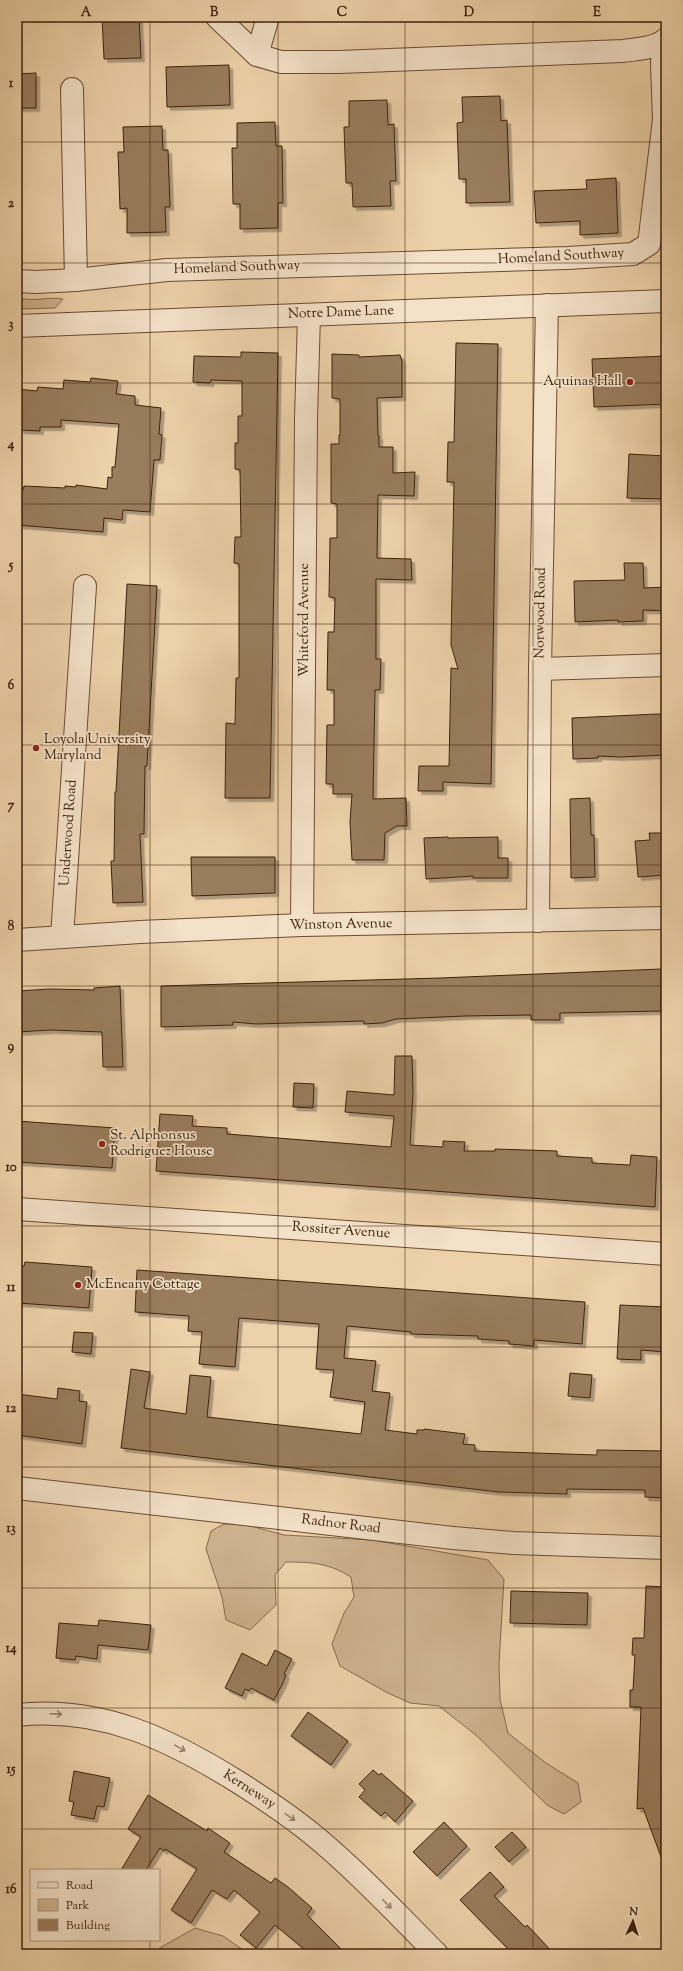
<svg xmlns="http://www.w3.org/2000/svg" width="683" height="1971" font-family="'Sorts Mill Goudy',serif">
<defs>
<filter id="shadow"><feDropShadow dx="3.5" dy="3.5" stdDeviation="0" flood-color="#0004"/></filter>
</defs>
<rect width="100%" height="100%" fill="#edd1aa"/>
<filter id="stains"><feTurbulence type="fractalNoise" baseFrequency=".005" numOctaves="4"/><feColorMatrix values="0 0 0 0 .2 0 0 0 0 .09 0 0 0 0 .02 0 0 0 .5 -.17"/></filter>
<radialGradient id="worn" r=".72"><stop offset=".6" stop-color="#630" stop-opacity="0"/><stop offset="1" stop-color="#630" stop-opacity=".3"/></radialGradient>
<g fill="#cfb38f" stroke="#876a4c">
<path d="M17 297C31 303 48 296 63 299L55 308 20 309 17 308Z"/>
<path d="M224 1524 247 1525 284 1535 372 1540 488 1560 504 1579 499 1663 500 1699 508 1733 546 1763 578 1783 581 1802 564 1814 547 1805 477 1736 439 1706 410 1703 386 1692 340 1666 332 1644 344 1613 354 1597 351 1577C329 1563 311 1562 286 1562L275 1575 276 1605 250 1630 226 1620 222 1597 206 1549 211 1531Z"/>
<polygon points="195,1928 223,1936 249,1954 149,1954"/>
</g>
<g fill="#997d5d" stroke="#3f2109" filter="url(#shadow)">
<polygon points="102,17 139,17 141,58 104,59"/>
<polygon points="229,65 230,105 167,107 166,67"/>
<polygon points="36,73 36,108 17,108 17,74"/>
<polygon points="500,96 501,121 507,120 510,202 466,203 466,179 459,179 457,123 463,122 462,97"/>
<polygon points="387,100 388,125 394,124 396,181 390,181 391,206 353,207 352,183 346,183 344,127 349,127 349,101"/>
<polygon points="275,122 276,146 282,146 283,203 278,203 278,228 240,229 240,204 233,204 232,148 237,148 237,123"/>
<polygon points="162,126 163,150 168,150 170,207 165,207 166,232 127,233 127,208 120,209 118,152 124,152 123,127"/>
<polygon points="616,178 618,233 580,235 580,221 536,223 534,191 587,189 586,180"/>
<polygon points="456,343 498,344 491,784 443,782 443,791 418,791 419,766 449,766 451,668 458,669 451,645 454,482 447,482 448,442 454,442"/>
<polygon points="241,352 278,353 270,798 225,798 226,723 235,724 236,678 239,678 239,564 234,563 235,537 241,537 240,470 235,469 235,443 238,443 238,416 242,416 242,381 211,380 210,383 193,382 194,356 241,357"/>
<polygon points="332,354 359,355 359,357 400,355 402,361 402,397 377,398 378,436 379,436 379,447 393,447 393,473 415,472 414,496 378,495 377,558 411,559 412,580 376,579 376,659 381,659 380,690 375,690 373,799 406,798 407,826 397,826 385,833 384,860 352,860 350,822 352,794 333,794 333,784 326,784 327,725 334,725 334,690 327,690 328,632 334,632 335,598 329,597 330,538 337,538 337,504 331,503 331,444 339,444 339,435 340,435 340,399 332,398"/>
<polygon points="666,356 666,404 594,407 592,359"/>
<polygon points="91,378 118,381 116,394 135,396 135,405 161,408 159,434 162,435 160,460 154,460 150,512 123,510 122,520 104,518 103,532 17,525 17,490 23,490 24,486 65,488 65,486 76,487 76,485 107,489 108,477 112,478 112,467 115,467 119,424 61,420 61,427 40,427 40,431 20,430 20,427 17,427 17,389 37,391 38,387 63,389 64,380 90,382"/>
<polygon points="629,454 666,456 666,499 627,498"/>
<polygon points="624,563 643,563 644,588 666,587 666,611 643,610 643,621 618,622 618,620 575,622 574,581 625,580"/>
<polygon points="127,584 157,586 147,766 145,766 144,834 140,834 143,902 113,903 111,861 114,861 115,792 116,792"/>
<polygon points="657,714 666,714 666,755 620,757 598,756 598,758 573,759 572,718"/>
<polygon points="590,798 591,835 594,835 595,877 571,878 570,799"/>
<polygon points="649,833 665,833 665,875 638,877 635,841 650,840"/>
<polygon points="448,837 448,838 498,837 498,858 508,858 508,878 473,878 473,876 426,879 424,838"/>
<polygon points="191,857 275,857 275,893 192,896"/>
<polygon points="661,969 661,1011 560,1013 560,1020 531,1020 531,1015 465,1016 396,1019 382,1023 364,1024 364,1021 256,1024 233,1022 233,1025 161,1027 161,986 440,978"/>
<polygon points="120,986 123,1067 103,1067 102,1032 51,1030 17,1032 17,991 50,989 94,990 94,988"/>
<polygon points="395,1056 412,1056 413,1093 410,1145 443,1147 443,1141 465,1142 464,1151 495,1151 495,1149 557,1151 557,1156 592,1158 592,1163 630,1165 631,1155 657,1157 655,1207 156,1171 160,1114 193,1116 192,1126 227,1128 227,1134 391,1147 394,1116 345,1112 347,1091 394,1095"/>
<polygon points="294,1083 314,1084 313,1108 293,1107"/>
<polygon points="17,1121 115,1128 112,1168 17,1162"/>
<polygon points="25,1262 92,1267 89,1308 18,1303 22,1266 24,1266"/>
<polygon points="137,1270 585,1302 582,1344 534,1340 534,1346 509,1344 509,1341 478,1339 478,1336 411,1334 411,1332 347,1326 344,1358 376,1361 372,1391 390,1393 385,1430 417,1434 417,1430 424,1430 424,1429 465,1434 463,1444 475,1445 475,1451 597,1455 597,1450 666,1451 666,1498 645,1497 645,1490 567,1489 567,1494 499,1492 121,1448 131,1369 150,1372 144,1408 186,1414 190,1375 211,1377 207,1417 361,1434 365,1402 330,1397 334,1370 316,1369 319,1324 239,1318 235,1367 199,1364 202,1332 188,1331 189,1316 135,1312"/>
<polygon points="620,1305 666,1307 666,1352 641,1350 641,1360 617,1359"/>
<polygon points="74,1332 93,1333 91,1354 72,1352"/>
<polygon points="570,1373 592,1375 590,1398 568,1396"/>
<polygon points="58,1388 80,1391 79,1401 87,1402 82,1444 17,1435 17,1394 57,1399"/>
<polygon points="646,1586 666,1587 666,1865 664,1865 643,1808 637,1809 641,1707 630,1707 630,1690 633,1690 635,1655 632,1655 633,1638 644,1638"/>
<polygon points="511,1591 588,1593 587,1625 510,1623"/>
<polygon points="99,1620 151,1625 148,1650 98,1645 97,1659 76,1656 75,1660 56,1658 59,1623 98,1626"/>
<polygon points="275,1650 292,1659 284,1674 286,1675 282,1685 274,1700 251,1688 249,1691 245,1689 242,1696 225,1688 242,1653 267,1666"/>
<polygon points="308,1712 348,1741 331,1765 291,1736"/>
<polygon points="373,1770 379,1775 381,1773 413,1801 395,1822 385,1812 381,1816 359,1797 365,1790 359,1784"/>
<polygon points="74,1771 110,1778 104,1807 97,1806 94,1819 71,1815 74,1802 69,1801"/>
<polygon points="148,1795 207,1831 208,1828 230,1843 224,1852 271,1883 275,1878 288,1887 312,1908 307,1915 346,1954 310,1954 275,1925 256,1948 240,1935 260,1912 234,1890 227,1899 212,1890 191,1923 171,1910 197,1869 165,1849 164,1851 160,1848 146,1870 121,1870 141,1837 128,1829"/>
<polygon points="444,1822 467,1846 437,1876 413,1852"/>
<polygon points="512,1832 526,1847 509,1862 495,1847"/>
<polygon points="490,1872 504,1887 494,1896 525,1927 527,1925 554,1954 513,1954 460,1900"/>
</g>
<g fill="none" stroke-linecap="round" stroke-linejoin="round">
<g stroke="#6a4d31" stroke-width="24">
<g id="street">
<path d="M217 17 257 55 281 62H339L623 51C636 49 656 49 666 39"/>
<polyline points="257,55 268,17"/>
<polyline points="72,89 76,280"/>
<polyline points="17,281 36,282 76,280 167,270 568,258 633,254 649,244 651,228 664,119 662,65 663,42"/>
<polyline points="17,326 666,301"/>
<polyline points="540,669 666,665"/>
<polyline points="538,921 540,669 547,305"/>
<polyline points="302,925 306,419 309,315"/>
<polyline points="62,937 85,586"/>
<polyline points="17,940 140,932 302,925 666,918"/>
<polyline points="17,1209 666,1254"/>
<polyline points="17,1488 453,1538 513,1543 666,1548"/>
<path d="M17 1715C101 1706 169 1739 238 1782 268 1801 298 1821 324 1844 364 1878 400 1917 437 1954"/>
</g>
</g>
<use href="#street" stroke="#f3e1c8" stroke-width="22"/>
</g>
<defs><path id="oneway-shaft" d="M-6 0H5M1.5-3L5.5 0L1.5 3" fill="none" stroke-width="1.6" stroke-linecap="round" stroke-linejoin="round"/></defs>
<g stroke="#998168">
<use href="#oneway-shaft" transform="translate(56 1714) rotate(2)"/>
<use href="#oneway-shaft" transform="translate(180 1748) rotate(29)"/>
<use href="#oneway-shaft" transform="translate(290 1817) rotate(35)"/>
<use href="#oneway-shaft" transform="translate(387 1904) rotate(45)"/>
</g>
<path fill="none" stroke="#3f2109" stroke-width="1" stroke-opacity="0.55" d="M150 17V1870M278 17V1954M405 17V1954M533 17V1954M17 142H666M17 263H666M17 383H666M17 504H666M17 624H666M17 745H666M17 865H666M17 986H666M17 1106H666M17 1226H666M17 1347H666M17 1467H666M17 1588H666M17 1708H666M17 1829H666M150 1940V1954"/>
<g fill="#8f2418" stroke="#f3e1c8" stroke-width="1.5">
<circle cx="630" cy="382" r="4"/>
<circle cx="36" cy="748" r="4"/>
<circle cx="102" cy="1144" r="4"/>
<circle cx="78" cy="1285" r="4"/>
</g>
<g text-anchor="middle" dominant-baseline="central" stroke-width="3.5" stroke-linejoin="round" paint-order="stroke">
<g font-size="14" fill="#3f2109" stroke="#f3e1c8">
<text transform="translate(561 257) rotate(-3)">Homeland Southway</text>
<text transform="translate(237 268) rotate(-2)">Homeland Southway</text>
<text transform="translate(341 313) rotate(-2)">Notre Dame Lane</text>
<text transform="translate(541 613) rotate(-89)">Norwood Road</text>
<text transform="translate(305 620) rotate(-90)">Whiteford Avenue</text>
<text transform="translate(69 833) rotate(-86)">Underwood Road</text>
<text transform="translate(341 925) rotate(-1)">Winston Avenue</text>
<text transform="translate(341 1231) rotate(4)">Rossiter Avenue</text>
<text transform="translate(341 1525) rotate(7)">Radnor Road</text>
<text transform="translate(249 1790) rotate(33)">Kerneway</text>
</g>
<g font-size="14" fill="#3f2109" stroke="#f3e1c8" text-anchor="start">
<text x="622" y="382" text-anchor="end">Aquinas Hall</text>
<text x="44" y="740">Loyola University<tspan x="44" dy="16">Maryland</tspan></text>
<text x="110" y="1136">St. Alphonsus<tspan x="110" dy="16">Rodriguez House</tspan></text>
<text x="86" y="1285">McEneany Cottage</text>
</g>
</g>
<rect width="683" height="1971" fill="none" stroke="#edd1aa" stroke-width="44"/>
<rect x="30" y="1869" width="130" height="72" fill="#f3e1c8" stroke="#ab947c"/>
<rect x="38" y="1882" width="20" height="6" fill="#f3e1c8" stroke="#ab947c"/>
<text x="66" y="1889" font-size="12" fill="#3f2109">Road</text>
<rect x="38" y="1899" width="20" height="12" fill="#cfb38f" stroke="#ab947c"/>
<text x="66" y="1909" font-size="12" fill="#3f2109">Park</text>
<rect x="38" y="1919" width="20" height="12" fill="#997d5d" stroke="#ab947c"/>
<text x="66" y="1929" font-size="12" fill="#3f2109">Building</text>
<g transform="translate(633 1921) rotate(4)" stroke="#f3e1c8" stroke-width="3" paint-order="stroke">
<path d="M0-3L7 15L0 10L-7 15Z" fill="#3f2109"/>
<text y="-6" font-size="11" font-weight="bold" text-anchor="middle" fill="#3f2109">N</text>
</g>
<rect x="22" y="22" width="639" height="1927" fill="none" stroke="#3f2109" stroke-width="1.5"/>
<g font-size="13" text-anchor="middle" font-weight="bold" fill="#3f2109">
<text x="86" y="16">A</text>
<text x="214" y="16">B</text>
<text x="342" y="16">C</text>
<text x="469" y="16">D</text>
<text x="597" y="16">E</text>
<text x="11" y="87">1</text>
<text x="11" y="207">2</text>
<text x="11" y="328">3</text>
<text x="11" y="448">4</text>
<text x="11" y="569">5</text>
<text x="11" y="689">6</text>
<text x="11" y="809">7</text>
<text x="11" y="930">8</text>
<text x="11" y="1050">9</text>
<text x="11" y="1171">10</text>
<text x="11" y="1291">11</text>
<text x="11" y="1412">12</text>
<text x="11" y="1532">13</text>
<text x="11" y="1652">14</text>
<text x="11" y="1773">15</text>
<text x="11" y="1893">16</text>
</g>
<rect width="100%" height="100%" filter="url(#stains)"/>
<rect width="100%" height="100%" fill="url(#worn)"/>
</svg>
